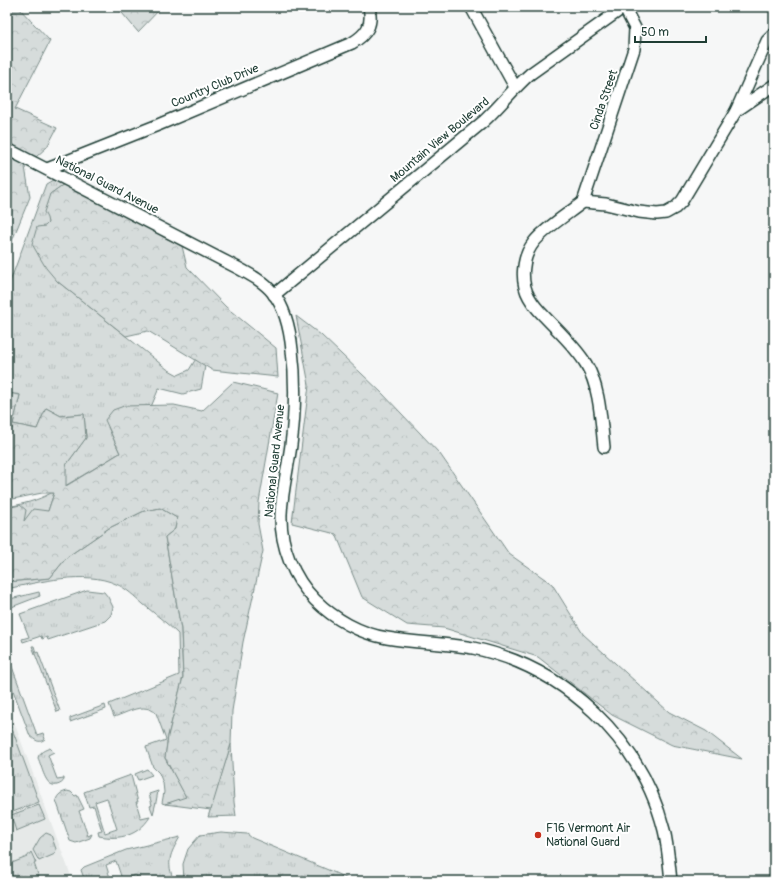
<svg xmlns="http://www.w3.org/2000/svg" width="781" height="888" font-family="Pangolin,sans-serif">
<defs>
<pattern id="grass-tufts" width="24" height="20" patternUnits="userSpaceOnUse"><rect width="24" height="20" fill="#d6dcdb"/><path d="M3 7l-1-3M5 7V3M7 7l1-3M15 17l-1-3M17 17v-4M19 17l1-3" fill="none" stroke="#b7bebd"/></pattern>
<pattern id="forest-crowns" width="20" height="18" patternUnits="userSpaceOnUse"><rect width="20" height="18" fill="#d6dcdb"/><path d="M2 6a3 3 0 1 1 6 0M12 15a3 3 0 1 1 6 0" fill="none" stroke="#b7bebd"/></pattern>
</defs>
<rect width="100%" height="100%" fill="#f6f7f7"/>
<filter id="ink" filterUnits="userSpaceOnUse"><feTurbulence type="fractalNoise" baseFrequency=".025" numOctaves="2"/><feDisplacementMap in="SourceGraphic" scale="8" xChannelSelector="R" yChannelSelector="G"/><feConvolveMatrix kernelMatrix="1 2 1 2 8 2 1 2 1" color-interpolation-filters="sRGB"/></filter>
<g filter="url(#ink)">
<polygon fill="#e6e9e8" points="7,703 56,836 73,881 7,881"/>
<g fill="url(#grass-tufts)" stroke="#7a8c88" fill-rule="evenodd">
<polygon points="53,180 64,184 50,194 48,223 45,226 57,281 167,369 178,375 189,370 197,357 205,366 201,389 183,394 159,388 148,414 108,427 120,453 65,486 66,465 86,438 84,414 61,416 46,408 37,429 13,424 20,395 7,393 7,290 46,184"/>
<path d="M51 493H54L48 511 23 522 20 505 7 508V507C23 504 37 501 51 493Z"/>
<path d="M160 508 177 518 175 529 165 537 181 629 183 677 168 736 165 758 187 798 165 804 162 803 164 792 163 783 159 773 153 767 146 747 166 740 156 713C143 702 129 712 114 717L109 704 179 675 178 634C167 623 155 614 143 604 135 597 126 588 116 584 86 570 38 582 7 589V582L50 578 67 557 109 528 144 511Z"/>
<polygon points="87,590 104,592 108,597 113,607 111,615 105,621 48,640 47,637 42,639 41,636 23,642 22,639 29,637 20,614"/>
<polygon points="39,592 40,596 9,608 8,604 10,599"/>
<polygon points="32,646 34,646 36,653 38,652 60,711 57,712"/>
<path d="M7 653 37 735 43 733 45 739C39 744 35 740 30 736L7 674Z"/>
<polygon points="105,705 106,709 70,722 70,718"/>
<polygon points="7,715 39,802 10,813 7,806"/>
<polygon points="231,744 234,802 236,816 208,817"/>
<path d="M50 748 54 752 48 755 57 779 64 778V780C63 782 61 784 57 785 45 788 42 766 38 758 39 752 45 750 50 748Z"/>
<path d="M131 775 138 802H136L141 819 150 817C138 836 120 840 99 836L98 832 102 831 94 806 89 807 84 792ZM107 798 117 829 105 833 95 802Z"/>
<path d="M67 791 71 792 75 796 77 795 84 809 79 811 88 836 92 834 90 838 76 843 70 841 56 800C58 794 61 793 67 791Z"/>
<polygon points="158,791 156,802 153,814 150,806 152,805 149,794"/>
<polygon points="39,805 45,819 16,831 11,815"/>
<polygon points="221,832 247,834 252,838 333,872 352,881 324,880 323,881 184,881 183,864 188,849 200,835"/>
<polygon points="46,833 51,835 56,849 55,854 39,861 33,850 40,838"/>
<path d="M180 837C170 854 166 862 174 881H139L136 875 122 879 116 861 106 865 111 881H85L81 870 84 867 126 850Z"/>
<polygon points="31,852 36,863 34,863 40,881 26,881 24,876 7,881 7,865 27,857"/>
</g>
<g fill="url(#forest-crowns)" stroke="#7a8c88">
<polygon points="7,7 18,7 50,41 15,109 57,128 47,147 25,167 30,197 7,253"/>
<polygon points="117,7 162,7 138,32"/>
<polygon points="64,184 182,246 187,267 226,307 276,348 278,377 212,370 148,331 126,336 57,281 46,268 32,244 37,227 45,226 48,223 47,218 44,212 50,194"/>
<polygon points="296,316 321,335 382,393 440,454 509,554 552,584 583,634 669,712 706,731 742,759 672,745 612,715 538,657 444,628 407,625 362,597 336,534 292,523 309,385"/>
<polygon points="233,382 278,393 259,502 258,524 263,551 243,642 232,711 231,744 211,810 165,804 186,797 165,758 168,736 183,677 181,629 165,537 175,529 177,518 160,508 144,511 109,528 67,557 50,578 7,582 8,543 7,543 7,508 20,505 26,510 24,521 33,509 48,511 54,493 42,493 13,499 7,492 7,393 20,395 13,424 37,429 46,408 61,416 84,414 86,438 66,465 66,486 120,453 105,420 113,410 124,406 174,405 202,411"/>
</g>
<polygon fill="#d6dcdb" stroke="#7a8c88" points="147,769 152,775 138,780 135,774"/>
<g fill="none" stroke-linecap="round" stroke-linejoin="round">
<g stroke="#1f3d34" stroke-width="14">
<g id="minor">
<polyline points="471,7 515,87"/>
<polyline points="736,111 774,85"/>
<path d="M7 149 238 268C251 275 264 282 273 293 286 309 290 330 292 350 296 381 295 414 291 445 288 468 282 490 281 514 280 545 293 578 315 600 334 619 361 634 387 638 415 643 444 643 473 648 564 667 641 739 664 830 668 846 669 864 671 881"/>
<path d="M47 169 158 125 352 43C367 34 373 25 369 7"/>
<polyline points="583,202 634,49 635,28 624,7"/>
<path d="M274 295 484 121C500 106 513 89 530 74L624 7"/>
<path d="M604 447C601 421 600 387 586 364 575 346 559 332 544 316 539 311 533 304 529 297 520 281 522 257 534 242 545 228 568 214 583 202L606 204 639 212 657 214 666 213 675 208 682 201 736 111 767 41 774 34"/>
</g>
</g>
<use href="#minor" stroke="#fff" stroke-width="11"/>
</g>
</g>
<circle fill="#c8321e" stroke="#fff" stroke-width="1.5" cx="538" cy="835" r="4"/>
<g text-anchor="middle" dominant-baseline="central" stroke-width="4" stroke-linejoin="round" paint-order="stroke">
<g font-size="12" fill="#1f3d34" stroke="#fff">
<text transform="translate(215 86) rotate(-23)">Country Club Drive</text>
<text transform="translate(604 100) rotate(-71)">Cinda Street</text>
<text transform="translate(440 140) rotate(-40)">Mountain View Boulevard</text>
<text transform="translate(107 185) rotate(27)">National Guard Avenue</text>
<text transform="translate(275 461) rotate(-84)">National Guard Avenue</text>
</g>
<g font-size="12" fill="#1f3d34" stroke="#fff" text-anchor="start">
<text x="546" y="828">F16 Vermont Air<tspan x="546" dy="14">National Guard</tspan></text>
</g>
</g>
<rect width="781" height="888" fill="none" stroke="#fff" stroke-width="24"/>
<rect x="12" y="12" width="757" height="864" fill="none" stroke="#1f3d34" stroke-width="1.5" filter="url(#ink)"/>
<path d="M635 36v6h71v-6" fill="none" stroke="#1f3d34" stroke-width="2"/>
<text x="641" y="36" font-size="12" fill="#1f3d34" stroke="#ffffff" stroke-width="3" paint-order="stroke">50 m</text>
</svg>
